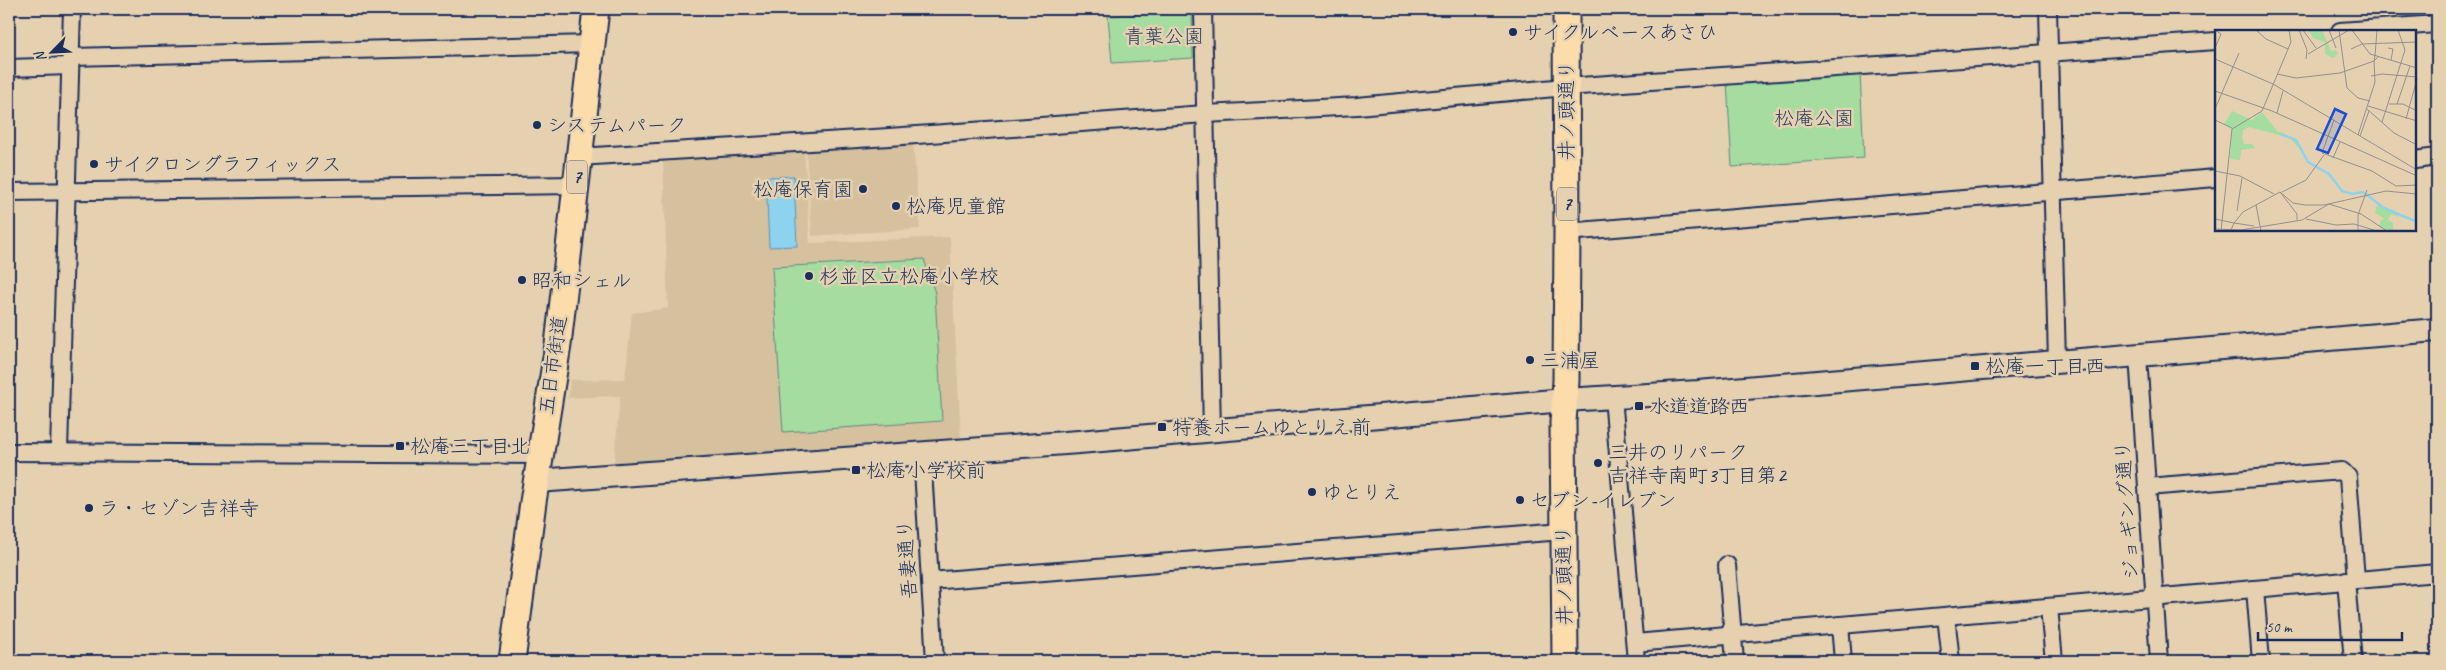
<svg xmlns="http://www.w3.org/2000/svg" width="2446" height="670" font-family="Caveat,'Klee One',sans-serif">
<rect width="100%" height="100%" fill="#e5d1b0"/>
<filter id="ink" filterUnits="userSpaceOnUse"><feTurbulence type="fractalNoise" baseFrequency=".02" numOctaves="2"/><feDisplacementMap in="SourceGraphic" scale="10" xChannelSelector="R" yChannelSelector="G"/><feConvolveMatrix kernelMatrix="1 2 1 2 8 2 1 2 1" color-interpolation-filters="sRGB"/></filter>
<g filter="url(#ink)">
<g fill="#d6c19f">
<polygon points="913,142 920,229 812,236 806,150"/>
<polygon points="804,148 810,243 950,237 961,438 614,464 620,396 568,398 570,380 625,379 632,313 668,308 663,157"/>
</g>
<g fill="#a5dc9f" stroke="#60867e">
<polygon points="1192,11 1193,58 1112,63 1108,16"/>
<polygon points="1860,72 1864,158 1732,167 1727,82"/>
<polygon points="924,259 935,293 942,421 783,432 772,267"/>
</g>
<polygon fill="#8dd2ee" stroke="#5f91b4" points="794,176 797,246 769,247 766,177"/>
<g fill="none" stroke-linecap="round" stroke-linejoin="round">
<g stroke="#1b2f5e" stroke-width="20">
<g id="street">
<polyline points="1203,9 1212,431"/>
<polyline points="2048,9 2057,362"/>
<polyline points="2340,31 2437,24"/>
<polyline points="71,57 592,44"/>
<polyline points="9,68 70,66"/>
<polyline points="579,157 889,137 1205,114 1357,106 1566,87 2216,41"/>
<polyline points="2415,160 2437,157"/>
<polyline points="9,192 576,185"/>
<polyline points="1567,232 2216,178"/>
<polyline points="2138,356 2159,661"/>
<polyline points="1613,397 1636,661"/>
<polyline points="59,451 72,9"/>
<polyline points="9,452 540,455"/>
<polyline points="922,454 935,661"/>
<polyline points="2147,487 2342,471 2348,477 2356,579"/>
<polyline points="1727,565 1735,661"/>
<polyline points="2346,580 2353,661"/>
<polyline points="930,581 1563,531"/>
<polyline points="2255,589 2261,661"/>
<polyline points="2049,607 2054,661"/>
<polyline points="1946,616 1951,661"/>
<polyline points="1840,625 1843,661"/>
<polyline points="1635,643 2437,573"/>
</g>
</g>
<g stroke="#1b2f5e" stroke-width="26">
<polyline id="secondary" points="537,481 1079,442 1565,400 1698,392 2437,330"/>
</g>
<g stroke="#1b2f5e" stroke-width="29">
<g id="primary">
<polyline points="512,661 533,502 558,345 596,9"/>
<polyline points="1565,661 1563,422 1566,381 1567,232 1566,9"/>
</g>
</g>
<use href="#street" stroke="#e5d1b0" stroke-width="16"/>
<use href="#secondary" stroke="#e5d1b0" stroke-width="22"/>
<use href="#primary" stroke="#fddcac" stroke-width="25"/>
</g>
</g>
<g fill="#1b2f5e" stroke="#e5d1b0" stroke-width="2">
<circle cx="1513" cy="32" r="5"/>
<circle cx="537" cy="125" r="5"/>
<circle cx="94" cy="164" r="5"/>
<circle cx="863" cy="189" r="5"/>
<circle cx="896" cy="206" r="5"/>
<circle cx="809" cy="276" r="5"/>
<circle cx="522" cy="280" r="5"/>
<circle cx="1530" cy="360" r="5"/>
<rect x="1970" y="361" width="10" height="10" rx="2.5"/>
<rect x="1634" y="401" width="10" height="10" rx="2.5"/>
<rect x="1157" y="422" width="10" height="10" rx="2.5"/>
<rect x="395" y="441" width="10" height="10" rx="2.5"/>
<circle cx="1598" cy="463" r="5"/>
<rect x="851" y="465" width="10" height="10" rx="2.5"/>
<circle cx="1312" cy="492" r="5"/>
<circle cx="1520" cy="500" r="5"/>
<circle cx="89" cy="508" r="5"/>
</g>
<g text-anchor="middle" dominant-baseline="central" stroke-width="5" stroke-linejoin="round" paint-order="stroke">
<g fill="#e5d1b0" stroke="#586077" stroke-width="1">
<rect x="567" y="160.5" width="20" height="33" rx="4"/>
<rect x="1557" y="187.5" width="20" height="33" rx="4"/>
</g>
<g font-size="19" font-weight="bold" fill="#1b2f5e">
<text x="577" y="177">7</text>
<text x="1567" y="204">7</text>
</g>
<g font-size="20" fill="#1b2f5e" stroke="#e5d1b0" text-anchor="start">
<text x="1523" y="32">サイクルベースあさひ</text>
<text x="547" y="125">システムパーク</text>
<text x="104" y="164">サイクロングラフィックス</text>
<text x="853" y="189" text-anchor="end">松庵保育園</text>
<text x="906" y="206">松庵児童館</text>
<text x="819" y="276">杉並区立松庵小学校</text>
<text x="532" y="280">昭和シェル</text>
<text x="1540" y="360">三浦屋</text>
<text x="1985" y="366">松庵一丁目西</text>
<text x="1649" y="406">水道道路西</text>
<text x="1172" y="427">特養ホームゆとりえ前</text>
<text x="410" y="446">松庵三丁目北</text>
<text x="1608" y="452">三井のリパーク<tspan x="1608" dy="23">吉祥寺南町3丁目第2</tspan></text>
<text x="866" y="470">松庵小学校前</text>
<text x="1322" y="492">ゆとりえ</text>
<text x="1530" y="500">セブン-イレブン</text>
<text x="99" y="508">ラ・セゾン吉祥寺</text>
</g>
<g font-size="20" fill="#294064" stroke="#e5d1b0">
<text x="1164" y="36">青葉公園</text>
<text x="1814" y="118">松庵公園</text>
</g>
<g font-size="20" fill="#1b2f5e" stroke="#e5d1b0">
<text transform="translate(1566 110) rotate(-90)">井ノ頭通り</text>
<text transform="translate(553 365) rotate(-82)">五日市街道</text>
<text transform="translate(2127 510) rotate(-94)">ジョギング通り</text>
<text transform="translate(907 559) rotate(-94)">吾妻通り</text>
<text transform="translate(1564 575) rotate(-91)">井ノ頭通り</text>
</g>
</g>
<g transform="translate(2215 30)">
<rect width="201" height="201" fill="#e5d1b0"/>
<path d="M107 0 116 21 121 20 123 24 118 28 110 24V12L98 8 94 1ZM17 81 37 90 47 82 62 101 83 110 84 118 75 108 34 97 28 100 27 108 29 114H37L40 118 26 120 25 130 15 129 17 100 9 94ZM162 175 177 181 182 185 184 187 176 184 173 190 178 193V201L164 197 166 190 170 189 160 183Z" fill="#a5dc9f"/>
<path fill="none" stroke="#8dd2ee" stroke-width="2.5" d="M66 104 81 110M81 110 93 132 114 144 127 161 137 164 148 162 169 178 202 192"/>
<path fill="none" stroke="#94908f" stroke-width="1" d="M0 0 6 4 0 18M41 0 51 9 73 19M84 0 92 20 91 29M88 0 101 18M114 0 121 18M124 0 132 58 143 68 155 71M137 0 155 24 202 38M173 18 178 19 176 30M136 19 147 14 202 12M93 24 134 0M160 26 162 0M0 29 58 54 202 140M62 44 81 48 125 43 159 31 160 26M156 46 167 44 202 47M0 61 57 81 202 146M174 74H188L202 81M182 74 195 36M153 76 202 91M0 79 24 23M152 79 179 103 202 115M62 83 68 61M191 89 202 49M0 90 17 98M119 90 107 123 157 141 181 156 202 155M167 92 190 20 183 0M143 105 160 52 159 31 163 27M145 106 154 81M118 128 125 112M0 141 25 146 59 164M65 162 82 184V190M67 162 91 150 109 125M41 175 46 201M22 181 27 148M0 189 19 193 28 182 65 162 78 173 90 175H109L171 161 202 164M91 189 121 195 139 194 162 201M0 199 26 200 87 190 114 174 146 184 172 201M16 200 19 193 39 196M6 201 17 99 47 81 76 12 74 0M143 201V185L152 160"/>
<path fill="#1d4ed8" fill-opacity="0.15" stroke="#1d4ed8" stroke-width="2.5" d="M120 79 131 84 113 123 102 119Z"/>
<rect width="201" height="201" fill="none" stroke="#1b2f5e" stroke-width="2.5"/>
</g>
<rect width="2446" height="670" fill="none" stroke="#e5d1b0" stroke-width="30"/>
<rect x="15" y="15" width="2416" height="640" fill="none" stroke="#1b2f5e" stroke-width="2" filter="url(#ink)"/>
<g transform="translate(52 52) rotate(246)" stroke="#e5d1b0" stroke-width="4" paint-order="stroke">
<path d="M0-4L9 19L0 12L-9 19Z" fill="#1b2f5e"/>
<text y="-8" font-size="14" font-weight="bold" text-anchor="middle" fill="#1b2f5e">N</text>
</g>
<path d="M2258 632v8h144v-8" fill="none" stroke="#1b2f5e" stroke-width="2.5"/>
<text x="2266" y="632" font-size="15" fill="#1b2f5e" stroke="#e5d1b0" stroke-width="4" paint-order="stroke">50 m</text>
</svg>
